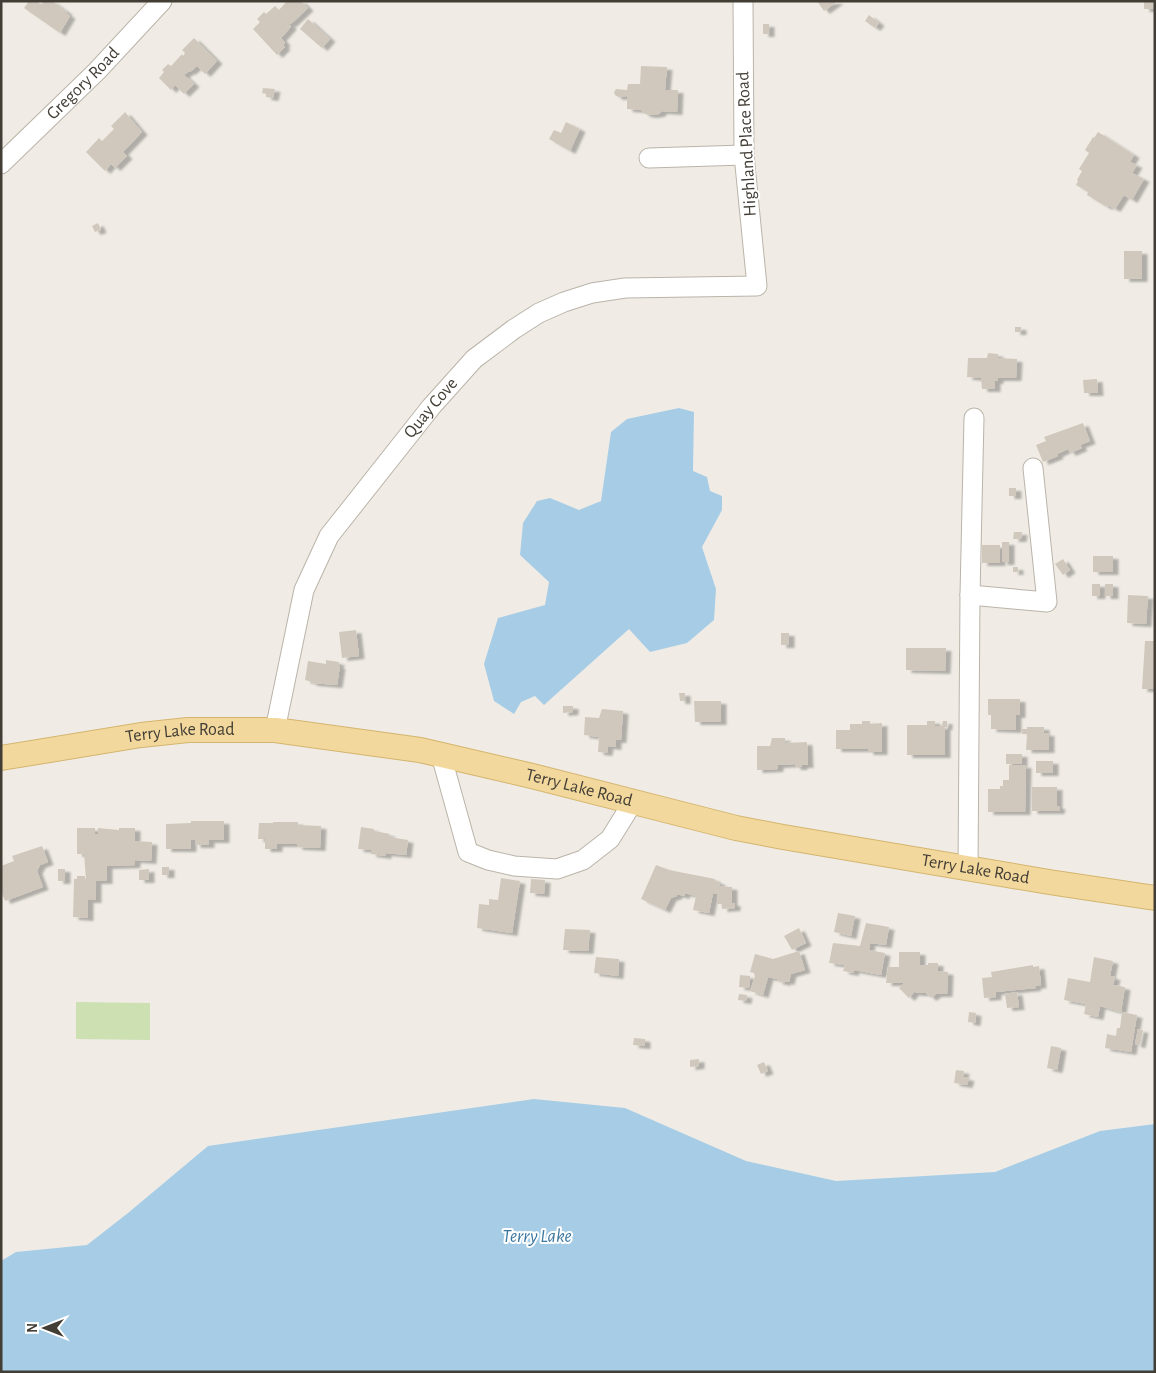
<svg xmlns="http://www.w3.org/2000/svg" width="1156" height="1373" font-family="'Alegreya Sans',sans-serif">
<defs>
<filter id="shadow"><feDropShadow dx="5.5" dy="3" stdDeviation="1" flood-color="#0004"/></filter>
</defs>
<rect width="100%" height="100%" fill="#f0ece5"/>
<polygon fill="#cce0b2" points="76,1002 150,1003 150,1040 76,1039"/>
<g fill="#a7cde6">
<polygon points="679,408 694,412 693,471 707,477 710,491 722,496 722,510 702,547 716,589 714,620 687,643 650,652 629,629 544,705 535,696 521,702 514,714 494,701 484,664 498,618 545,605 549,582 520,555 523,523 537,501 550,498 579,510 601,501 611,432 627,419"/>
<polygon points="534,1099 625,1108 746,1161 836,1181 995,1172 1100,1131 1155,1124 1155,1372 1,1372 1,1261 16,1252 87,1245 128,1213 208,1146"/>
</g>
<g fill="#d0c8bc" filter="url(#shadow)">
<polygon points="29,1 37,1 41,5 44,1 52,1 67,12 66,13 70,16 60,33 24,8"/>
<polygon points="287,1 301,1 308,8 291,24 288,23 291,26 290,28 281,38 285,43 283,45 285,47 277,55 253,29 260,22 257,19 264,12 266,14 275,6 279,10"/>
<polygon points="817,1 838,1 824,11"/>
<rect x="1144" y="1" width="11" height="8"/>
<polygon points="869,15 879,23 875,28 865,21"/>
<polygon points="308,19 330,39 322,48 300,29"/>
<rect x="763" y="24" width="6" height="10"/>
<polygon points="194,38 217,61 205,74 197,66 190,72 189,71 184,75 194,84 184,94 175,85 171,90 159,78 164,72 162,70 168,64 171,66 182,54 183,56 185,53 182,50"/>
<polygon points="641,66 667,67 665,90 678,90 677,112 662,111 659,114 651,115 645,114 641,110 627,109 627,96 618,97 615,95 614,92 616,89 627,90 628,84 640,84"/>
<polygon points="263,88 275,89 273,98 266,97 266,94 262,93"/>
<polygon points="125,112 142,132 123,152 127,156 115,168 111,164 105,171 86,152 99,138 102,141 114,129 111,126"/>
<polygon points="566,122 580,129 570,151 549,139 554,130 561,133"/>
<polygon points="1098,132 1134,155 1130,162 1137,165 1132,173 1144,179 1132,200 1124,195 1115,209 1108,205 1107,207 1087,195 1088,192 1076,185 1078,181 1077,180 1082,171 1079,169 1089,153 1085,150 1093,137 1094,138"/>
<polygon points="98,223 101,230 95,232 92,226"/>
<rect x="1124" y="251" width="18" height="28"/>
<rect x="1015" y="327" width="6" height="5"/>
<polygon points="988,353 998,354 998,358 1017,359 1016,378 998,378 998,381 995,381 995,389 982,389 981,378 967,377 968,358 987,358"/>
<polygon points="1097,379 1098,393 1084,393 1083,380"/>
<polygon points="1083,423 1090,441 1080,445 1082,448 1070,453 1068,449 1057,454 1058,456 1043,462 1036,445 1046,441 1044,437"/>
<rect x="1009" y="488" width="7" height="8"/>
<polygon points="1014,532 1022,532 1021,539 1013,539"/>
<rect x="1002" y="542" width="7" height="20"/>
<rect x="982" y="545" width="18" height="18"/>
<rect x="1093" y="556" width="20" height="16"/>
<polygon points="1063,559 1070,570 1063,575 1055,564"/>
<rect x="1013" y="567" width="5" height="5"/>
<rect x="1092" y="584" width="8" height="12"/>
<rect x="1105" y="584" width="8" height="12"/>
<polygon points="1128,595 1148,596 1146,624 1127,623"/>
<polygon points="356,630 359,656 342,658 339,632"/>
<rect x="781" y="633" width="8" height="12"/>
<polygon points="1145,641 1155,641 1155,689 1142,689"/>
<polygon points="906,648 946,648 945,671 906,670"/>
<polygon points="326,660 339,662 338,666 340,666 337,685 312,683 312,682 305,680 308,661 326,664"/>
<polygon points="679,693 685,693 685,701 680,701"/>
<polygon points="988,699 1020,699 1020,715 1016,715 1016,730 991,729 991,715 988,715"/>
<polygon points="694,701 721,701 721,722 695,722"/>
<polygon points="563,706 573,706 573,712 563,713"/>
<polygon points="602,709 623,711 621,740 616,740 616,747 608,746 607,753 598,752 599,737 584,735 585,717 599,718"/>
<polygon points="862,721 870,721 870,724 882,723 882,752 868,752 868,749 836,749 836,730 850,730 850,724 862,724"/>
<polygon points="927,721 935,721 935,726 942,726 943,721 947,721 947,727 945,727 945,755 907,755 907,725 927,725"/>
<polygon points="1027,727 1044,727 1044,733 1049,733 1049,750 1026,750 1027,734 1022,734 1022,729 1027,729"/>
<polygon points="772,738 785,738 785,743 807,742 808,765 802,765 802,767 795,767 795,764 778,765 778,769 757,770 757,746 770,746"/>
<rect x="1006" y="754" width="16" height="10"/>
<rect x="1036" y="761" width="17" height="12"/>
<polygon points="1009,765 1026,765 1025,812 988,812 988,789 1000,789 1000,786 1003,786 1003,780 1009,780"/>
<polygon points="1032,787 1057,787 1057,806 1060,806 1059,811 1032,811"/>
<polygon points="191,821 224,821 224,840 209,840 209,845 195,845 195,840 191,840 191,849 166,849 166,824 191,823"/>
<polygon points="273,822 298,822 298,825 321,826 320,848 297,847 297,844 277,844 277,849 265,849 265,839 258,839 259,823 273,823"/>
<polygon points="361,827 374,829 374,831 390,834 389,837 408,840 406,855 386,853 386,856 371,854 371,850 358,849"/>
<polygon points="77,828 95,828 95,834 98,834 98,828 119,830 119,828 135,828 135,841 152,842 151,861 135,860 135,865 107,866 107,881 96,881 96,900 88,900 88,918 73,917 74,879 77,879 77,876 85,876 85,879 86,879 84,854 77,854"/>
<polygon points="42,846 48,862 40,865 37,871 43,887 5,901 1,891 1,866 14,861 12,856"/>
<polygon points="656,865 669,870 715,879 715,881 720,882 719,886 732,887 732,903 735,903 735,908 722,909 722,904 717,904 717,894 713,893 709,913 693,910 696,896 685,893 684,896 677,894 677,896 671,898 665,910 641,899"/>
<rect x="162" y="867" width="7" height="8"/>
<rect x="58" y="869" width="7" height="12"/>
<polygon points="149,869 149,880 139,880 139,870"/>
<polygon points="501,878 520,881 512,933 477,928 479,904 489,905 489,899 498,900"/>
<polygon points="531,879 545,880 544,894 530,893"/>
<polygon points="838,913 855,916 851,936 834,932"/>
<polygon points="866,923 889,927 886,945 870,943 869,950 885,953 881,975 854,970 853,973 843,971 845,965 829,963 833,943 860,946"/>
<polygon points="799,928 806,943 792,950 784,936"/>
<polygon points="565,929 590,930 588,951 563,950"/>
<polygon points="799,951 805,970 791,974 789,982 785,981 785,983 777,981 777,979 768,977 763,995 750,991 755,976 754,973 750,972 755,954 773,959"/>
<polygon points="899,952 920,952 920,965 928,965 928,963 938,963 938,971 948,972 947,994 936,994 931,998 926,993 915,993 915,991 909,998 899,988 904,983 886,983 888,967 899,967"/>
<polygon points="596,957 619,959 618,976 594,973"/>
<polygon points="1094,957 1113,961 1110,976 1115,977 1113,985 1125,987 1121,1012 1100,1006 1098,1017 1084,1014 1086,1004 1064,1000 1068,978 1090,982"/>
<polygon points="1033,965 1033,967 1039,966 1041,985 1035,986 1036,988 996,992 996,997 984,998 982,978 992,977 991,972"/>
<polygon points="740,975 750,976 749,988 739,987"/>
<polygon points="1017,992 1019,1007 1007,1008 1005,994"/>
<polygon points="739,994 747,995 746,1001 738,1000"/>
<polygon points="969,1012 976,1013 975,1023 968,1022"/>
<polygon points="1122,1012 1137,1015 1131,1052 1105,1048 1107,1034 1116,1036 1117,1028 1120,1028"/>
<polygon points="1138,1029 1143,1030 1140,1045 1135,1044"/>
<polygon points="634,1038 645,1039 645,1046 633,1045"/>
<polygon points="1051,1046 1061,1048 1057,1070 1047,1068"/>
<polygon points="699,1059 699,1066 690,1067 690,1060"/>
<polygon points="764,1062 768,1071 761,1074 757,1065"/>
<polygon points="956,1070 964,1071 963,1077 969,1078 967,1085 954,1083"/>
</g>
<g fill="none" stroke-linecap="round" stroke-linejoin="round">
<g stroke="#bab4a9" stroke-width="21">
<g id="minor">
<polyline points="649,158 744,155"/>
<path id="s1" d="M1 164 97 71 162 1"/>
<polyline points="970,595 1047,602 1033,468"/>
<path id="s2" d="M275 730 304 590 329 536 431 407 474 359 514 329 539 313 564 302 592 293 625 288 757 286 744 155 743 1"/>
<polyline points="441,755 468,852 488,860 514,866 557,869 583,860 610,839 633,802"/>
<polyline points="968,869 970,595 974,418"/>
</g>
</g>
<g stroke="#d4b56f" stroke-width="26">
<g id="major">
<path id="s3" d="M1 758 141 735 188 730H275L420 750 532 776 736 828 783 837 1049 882 1155 898"/>
</g>
</g>
<use href="#minor" stroke="#fff" stroke-width="19"/>
<use href="#major" stroke="#f2d89c" stroke-width="24"/>
</g>
<g text-anchor="middle" dominant-baseline="central" stroke-width="4" stroke-linejoin="round" paint-order="stroke">
<g font-size="18" fill="#423d35" stroke="#fff">
<text stroke="none"><textPath href="#s1" startOffset="115">Gregory Road</textPath></text>
<text transform="translate(747 144) rotate(-93)">Highland Place Road</text>
<text stroke="none"><textPath href="#s2" startOffset="366">Quay Cove</textPath></text>
<text stroke="none"><textPath href="#s3" startOffset="181">Terry Lake Road</textPath></text>
<text stroke="none"><textPath href="#s3" startOffset="586">Terry Lake Road</textPath></text>
<text stroke="none"><textPath href="#s3" startOffset="991">Terry Lake Road</textPath></text>
</g>
<g font-size="19" font-style="italic" fill="#3c77a0" stroke="#fff">
<text x="537" y="1236">Terry Lake</text>
</g>
</g>
<rect width="1156" height="1373" fill="none" stroke="#423d35" stroke-width="5"/>
<g transform="translate(45 1328) rotate(270)" stroke="#ffffff" stroke-width="4" paint-order="stroke">
<path d="M0-4L9 19L0 12L-9 19Z" fill="#423d35"/>
<text y="-8" font-size="14" font-weight="bold" text-anchor="middle" fill="#423d35">N</text>
</g>
</svg>
